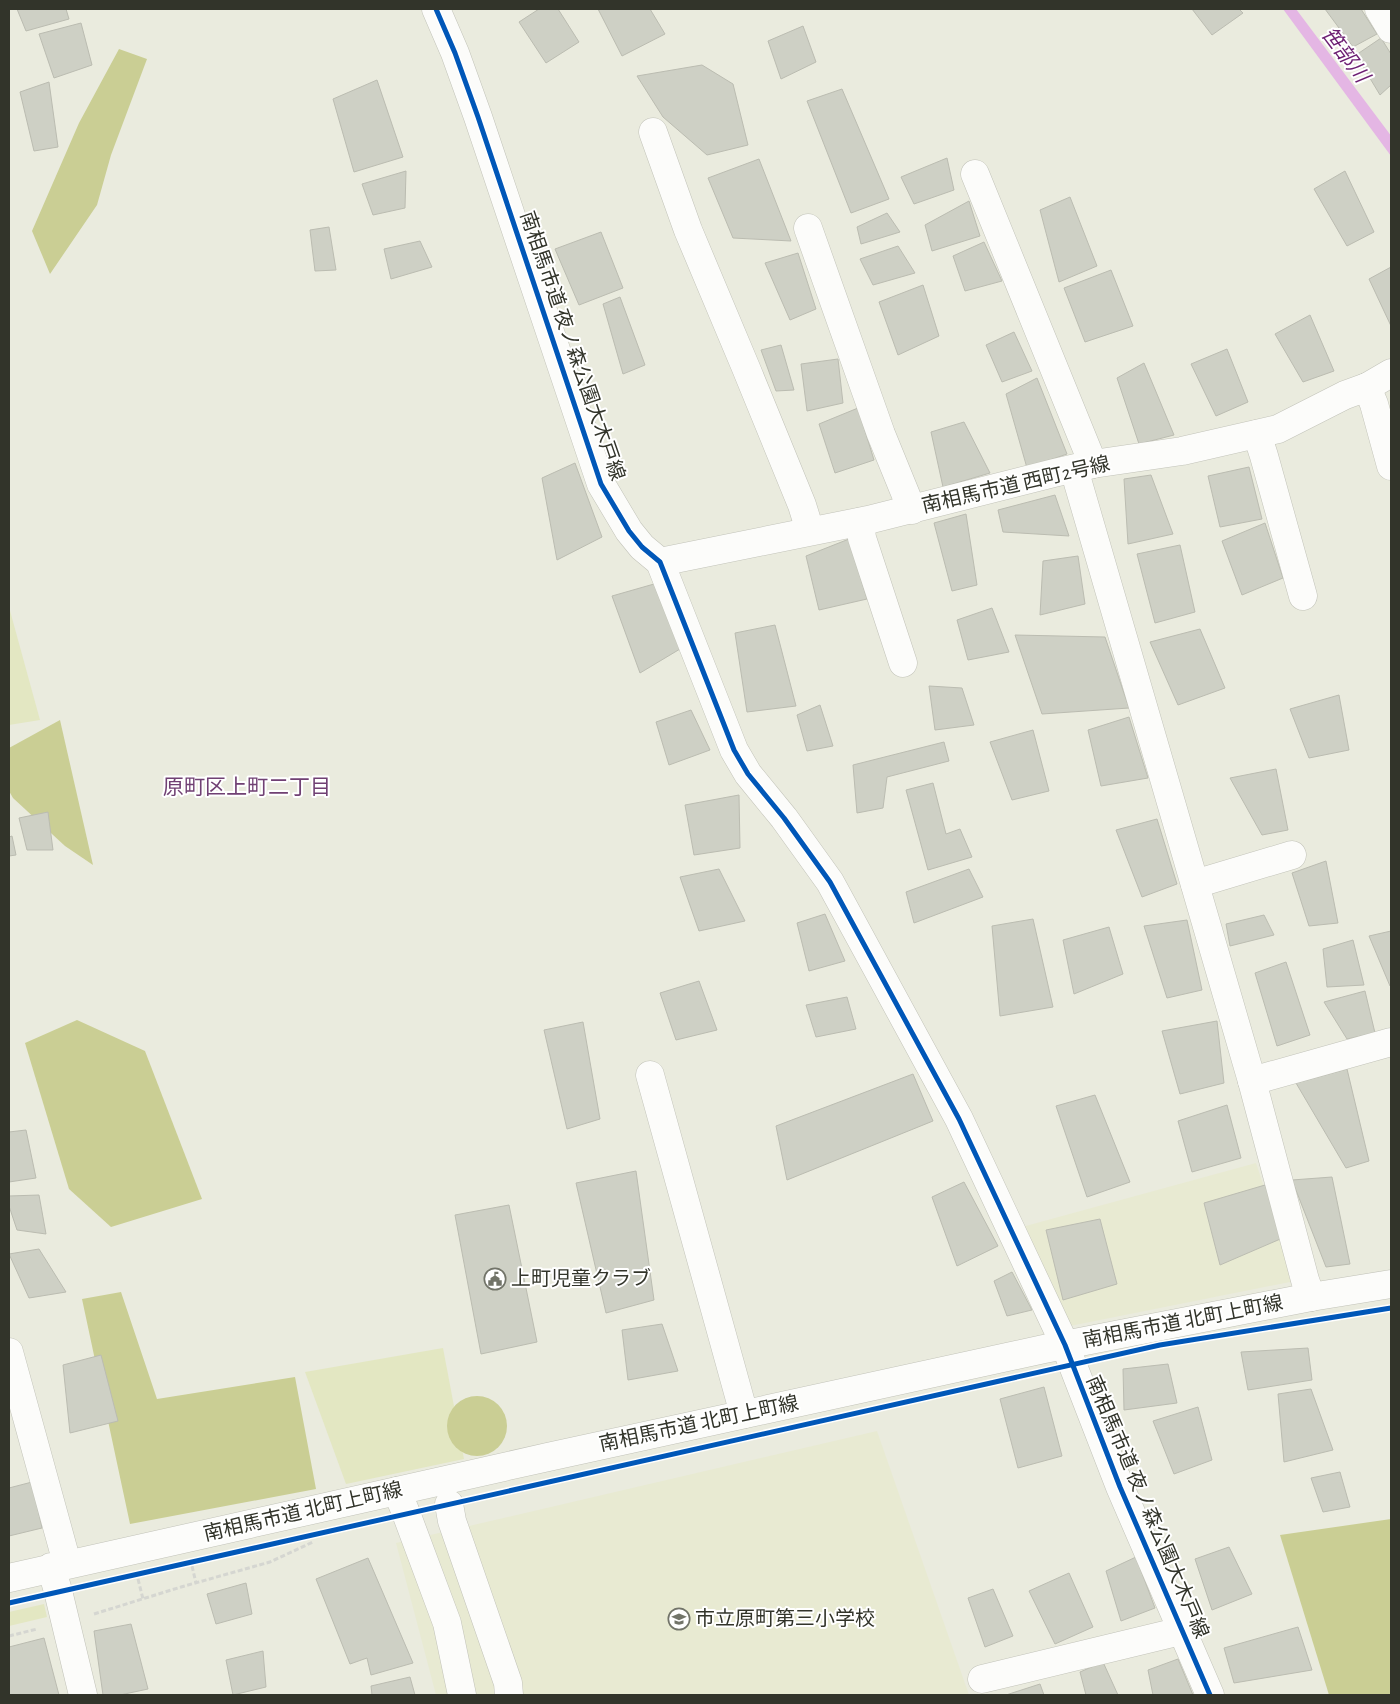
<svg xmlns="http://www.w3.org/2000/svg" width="1400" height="1704" font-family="'Alegreya Sans','Noto Sans JP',sans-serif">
<rect width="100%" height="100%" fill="#eaebde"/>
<g fill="#e8ead2">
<polygon points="1256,1163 1295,1281 1065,1327 1022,1227"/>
<polygon points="877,1431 969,1695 436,1695 396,1543"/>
</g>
<g fill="#e3e7c2">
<polygon points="9,607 40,720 9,725"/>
<polygon points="443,1348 464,1459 346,1484 305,1372"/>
<polygon points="44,1604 47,1617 9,1626 9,1612"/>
</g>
<g fill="#cace94">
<polygon points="119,49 147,59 111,155 97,205 50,274 32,231 79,123"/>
<polygon points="60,720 93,865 65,846 13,798 9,791 9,748"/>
<polygon points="77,1020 145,1051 202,1199 111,1227 69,1189 25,1043"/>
<polygon points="121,1292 157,1399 295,1377 316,1489 130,1524 82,1299"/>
<circle cx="477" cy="1426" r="30"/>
<polygon points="1391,1519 1391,1695 1329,1695 1280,1535"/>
</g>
<polygon fill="#e4b6e4" points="1283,9 1296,9 1389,133 1391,136 1391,156"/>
<g fill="#ced0c5" stroke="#bbbcb1">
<polygon points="17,9 66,9 69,19 26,31"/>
<polygon points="539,9 558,9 579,42 546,63 519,22"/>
<polygon points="598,9 650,9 665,34 622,56"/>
<polygon points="1192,9 1239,9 1243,13 1212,35"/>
<polygon points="1325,9 1361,9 1377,34 1353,47"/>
<polygon points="81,23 92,65 54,78 39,34"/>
<polygon points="803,26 816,62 781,79 768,41"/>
<polygon points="1381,38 1391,54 1391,85 1380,95 1356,55"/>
<polygon points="702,65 733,84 748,145 707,155 663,117 637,76"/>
<polygon points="377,80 403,157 354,172 333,99"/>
<polygon points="49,82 58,147 34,151 20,92"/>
<polygon points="842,89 889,199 851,213 807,101"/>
<polygon points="947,158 954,190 914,204 901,177"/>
<polygon points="759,159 791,241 733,238 708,178"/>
<polygon points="406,171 405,208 373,215 362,184"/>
<polygon points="1345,171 1374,232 1347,246 1314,189"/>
<polygon points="1070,197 1097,266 1059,282 1040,210"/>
<polygon points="969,201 980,236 932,251 925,225"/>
<polygon points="887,213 900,232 861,244 857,227"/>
<polygon points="329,227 336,270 315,271 310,230"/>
<polygon points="601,232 623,288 579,305 555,249"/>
<polygon points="420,241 432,267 391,279 384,249"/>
<polygon points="984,242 1002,281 965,291 953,256"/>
<polygon points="898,246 915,273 873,285 860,259"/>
<polygon points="798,253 816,309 790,320 765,263"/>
<polygon points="1391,267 1391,326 1369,279"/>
<polygon points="1111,270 1133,326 1085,342 1064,288"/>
<polygon points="923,285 939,336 898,355 879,302"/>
<polygon points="620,297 645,365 623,374 603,304"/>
<polygon points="1310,315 1334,371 1303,382 1275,334"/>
<polygon points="1014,332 1032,371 1002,382 986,345"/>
<polygon points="781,345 794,390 776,391 761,350"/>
<polygon points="1227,349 1248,402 1216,416 1191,364"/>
<polygon points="838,359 843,403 807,411 801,364"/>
<polygon points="1144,363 1174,435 1139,444 1117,378"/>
<polygon points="1037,378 1067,454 1027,468 1006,394"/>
<polygon points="858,408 874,460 835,473 819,424"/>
<polygon points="964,422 990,473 943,487 931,432"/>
<polygon points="575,463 602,537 557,560 542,478"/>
<polygon points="1249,467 1262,519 1220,527 1208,476"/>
<polygon points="1151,475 1173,534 1128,544 1124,479"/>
<polygon points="1055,495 1069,536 1003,532 998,510"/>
<polygon points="966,514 977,585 952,591 934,523"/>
<polygon points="1265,523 1283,578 1242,595 1222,541"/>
<polygon points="849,539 867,599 819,610 806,556"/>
<polygon points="1180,545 1195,612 1155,623 1137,554"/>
<polygon points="1078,556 1085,604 1040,615 1043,561"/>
<polygon points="654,584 680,649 640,673 612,596"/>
<polygon points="992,608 1009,652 968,660 957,620"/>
<polygon points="775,625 796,706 747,712 735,633"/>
<polygon points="1200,629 1225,688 1178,705 1150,642"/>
<polygon points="1015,635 1105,637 1129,708 1042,714"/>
<polygon points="929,686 962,688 974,725 935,730"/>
<polygon points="1339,695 1349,750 1309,758 1290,709"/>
<polygon points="820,705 833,746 807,751 797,715"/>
<polygon points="691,710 710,750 669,765 656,722"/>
<polygon points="1129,717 1148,778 1101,786 1088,730"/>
<polygon points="1033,730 1049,791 1012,800 990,742"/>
<polygon points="944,742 949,761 887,777 883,808 857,813 853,765"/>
<polygon points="1276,769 1288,830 1262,835 1230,778"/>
<polygon points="933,783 946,834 960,829 972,857 928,870 906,790"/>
<polygon points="739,795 740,848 694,855 685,805"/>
<polygon points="48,812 53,850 27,850 19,818"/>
<polygon points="1157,819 1177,884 1142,897 1116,830"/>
<polygon points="12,836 16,855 9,856 9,837"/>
<polygon points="1326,861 1338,923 1309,926 1292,873"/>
<polygon points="719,869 745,921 699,931 680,877"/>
<polygon points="969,869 983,897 914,923 906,892"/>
<polygon points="825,914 845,961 809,971 797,923"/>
<polygon points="1264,915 1274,935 1230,946 1226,924"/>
<polygon points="1033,919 1053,1007 1000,1016 992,926"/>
<polygon points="1187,920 1202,990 1167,998 1144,926"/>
<polygon points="1109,927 1123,974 1074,994 1063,940"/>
<polygon points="1391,931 1391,986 1390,986 1369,936"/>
<polygon points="1353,940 1364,985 1327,987 1323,949"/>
<polygon points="1286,962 1310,1035 1277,1046 1255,973"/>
<polygon points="699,981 717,1030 676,1040 660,993"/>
<polygon points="1365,991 1375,1033 1347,1039 1324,1002"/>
<polygon points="847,997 856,1029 816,1037 806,1005"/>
<polygon points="1217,1021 1224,1083 1180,1094 1162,1031"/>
<polygon points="583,1022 600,1119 567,1129 544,1030"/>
<polygon points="1347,1069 1369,1161 1346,1168 1296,1083"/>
<polygon points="913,1074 933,1121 787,1180 776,1126"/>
<polygon points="1095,1095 1130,1182 1087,1197 1056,1106"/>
<polygon points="1227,1105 1241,1158 1192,1172 1178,1121"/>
<polygon points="26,1130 36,1178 9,1182 9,1132"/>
<polygon points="636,1171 654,1300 606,1313 576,1183"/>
<polygon points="1332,1177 1350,1264 1326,1267 1292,1180"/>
<polygon points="964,1182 998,1246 957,1266 932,1197"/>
<polygon points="1265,1185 1285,1237 1220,1265 1204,1203"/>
<polygon points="39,1195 46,1234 17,1230 9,1206 9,1196"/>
<polygon points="509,1205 537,1342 481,1354 455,1215"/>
<polygon points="1100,1219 1117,1284 1063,1300 1046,1230"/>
<polygon points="39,1249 66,1292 29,1298 9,1254"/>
<polygon points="1012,1272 1032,1310 1007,1316 994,1281"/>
<polygon points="662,1324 678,1371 628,1380 622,1330"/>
<polygon points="1308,1348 1312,1380 1248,1390 1241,1352"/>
<polygon points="101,1355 118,1421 70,1433 63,1365"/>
<polygon points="1168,1364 1177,1403 1124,1410 1123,1369"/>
<polygon points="1044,1387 1062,1456 1018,1468 1000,1399"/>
<polygon points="1311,1389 1333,1450 1284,1462 1278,1394"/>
<polygon points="1198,1407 1212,1460 1174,1474 1153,1421"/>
<polygon points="1340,1472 1350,1507 1323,1512 1311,1478"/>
<polygon points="32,1482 42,1528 9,1536 9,1488"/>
<polygon points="1229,1547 1252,1594 1212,1610 1195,1559"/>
<polygon points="1136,1557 1155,1608 1121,1621 1106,1571"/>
<polygon points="368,1558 413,1663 371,1675 367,1658 350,1664 316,1579"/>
<polygon points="1069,1573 1093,1627 1055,1644 1029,1591"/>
<polygon points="246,1583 252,1614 216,1624 207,1594"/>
<polygon points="993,1589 1013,1636 985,1647 968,1598"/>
<polygon points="131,1624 148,1689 120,1695 103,1695 94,1631"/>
<polygon points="1298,1627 1312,1670 1234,1683 1224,1648"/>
<polygon points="44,1638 59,1695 9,1695 9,1647"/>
<polygon points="263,1651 266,1687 233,1695 226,1660"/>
<polygon points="1178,1659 1193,1695 1153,1695 1148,1670"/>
<polygon points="1103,1662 1118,1695 1086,1695 1080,1672"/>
<polygon points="410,1677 415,1695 372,1695 371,1686"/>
<polygon points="1040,1684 1044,1695 1006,1695"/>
</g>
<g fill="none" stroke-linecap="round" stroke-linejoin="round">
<g stroke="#c2c3b9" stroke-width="29">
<g id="minor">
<polyline points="436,9 455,53 478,117 601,484 629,531 642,547 660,562 734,750 748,774 784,818 830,882 959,1119 1065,1345 1120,1487 1210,1695"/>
<polyline points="1379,9 1391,29"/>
<polyline points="653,132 688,230 746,368 802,505 810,531"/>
<polyline points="975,174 1093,464"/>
<polyline points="808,228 881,434 912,510"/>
<polyline points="1367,387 1374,404 1391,466"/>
<polyline points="1257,434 1264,456 1303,596"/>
<polyline points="1074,469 1252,1081 1305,1280 1311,1297"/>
<polyline points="860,522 862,538 903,663"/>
<polyline points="660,562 868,520 1054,473 1093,464 1182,451 1278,429 1345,395 1367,387 1391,373"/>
<polyline points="1195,884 1292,855"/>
<polyline points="650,1075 744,1414"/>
<polyline points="1252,1081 1391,1042"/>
<polyline points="9,1352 67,1563"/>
<polyline points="397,1491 406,1513 447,1623 462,1695"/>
<polyline points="449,1504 452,1521 508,1683 509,1695"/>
<polyline points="51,1567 58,1591 83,1695"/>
<polyline points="9,1578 548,1457 1044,1349 1311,1297 1391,1284"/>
<polyline points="982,1679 1181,1631"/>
</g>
</g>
<g stroke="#d5d6d1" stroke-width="3" stroke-dasharray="5 2.5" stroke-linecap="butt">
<polyline points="192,1566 196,1583"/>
<polyline points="138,1579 143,1599"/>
<polyline points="94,1614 181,1587 270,1562 313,1542"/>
<polyline points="9,1636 37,1629"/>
</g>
<use href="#minor" stroke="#fcfcfa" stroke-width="28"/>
<g stroke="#fff" stroke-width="8">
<g id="cycleway">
<polyline points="436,9 455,53 478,117 601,484 629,531 642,547 660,562 734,750 748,774 784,818 830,882 959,1119 1065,1345 1120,1487 1210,1695"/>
<polyline points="9,1603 1160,1345 1391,1308"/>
</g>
</g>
<use href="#cycleway" stroke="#0057b8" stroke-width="5"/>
</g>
<defs>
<g id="civic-ring" transform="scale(1.125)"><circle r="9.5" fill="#fff" stroke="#727469" stroke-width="1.5"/><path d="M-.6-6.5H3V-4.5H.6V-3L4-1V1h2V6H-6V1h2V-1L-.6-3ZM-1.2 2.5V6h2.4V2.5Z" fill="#727469"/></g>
<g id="school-ring" transform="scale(1.125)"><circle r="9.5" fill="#fff" stroke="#727469" stroke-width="1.5"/><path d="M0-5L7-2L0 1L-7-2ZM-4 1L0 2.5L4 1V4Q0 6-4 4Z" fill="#727469"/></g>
</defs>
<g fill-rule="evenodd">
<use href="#civic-ring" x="495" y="1279"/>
<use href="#school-ring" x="679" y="1619"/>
</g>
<g text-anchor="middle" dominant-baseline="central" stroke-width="4" stroke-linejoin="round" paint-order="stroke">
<g font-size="20" fill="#32342a" stroke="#fff">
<text transform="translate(572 346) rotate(71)">南相馬市道 夜ノ森公園大木戸線</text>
<text transform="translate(1016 485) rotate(-13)">南相馬市道 西町2号線</text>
<text transform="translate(1183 1322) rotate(-11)">南相馬市道 北町上町線</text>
<text transform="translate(699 1424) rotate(-12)">南相馬市道 北町上町線</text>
<text transform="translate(1147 1507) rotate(67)">南相馬市道 夜ノ森公園大木戸線</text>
<text transform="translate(303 1512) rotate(-13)">南相馬市道 北町上町線</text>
</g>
<g font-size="20" fill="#32342a" stroke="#fff" text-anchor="start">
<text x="511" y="1279">上町児童クラブ</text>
<text x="695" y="1619">市立原町第三小学校</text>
</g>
<g font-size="21" font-style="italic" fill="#6c1e72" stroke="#fff">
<text transform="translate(1345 55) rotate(53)">笹部川</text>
</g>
<g font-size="21" fill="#704073" stroke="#fff">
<text x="247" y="787">原町区上町二丁目</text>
</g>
</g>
<rect width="1400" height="1704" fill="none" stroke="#32342a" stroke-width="20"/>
</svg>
